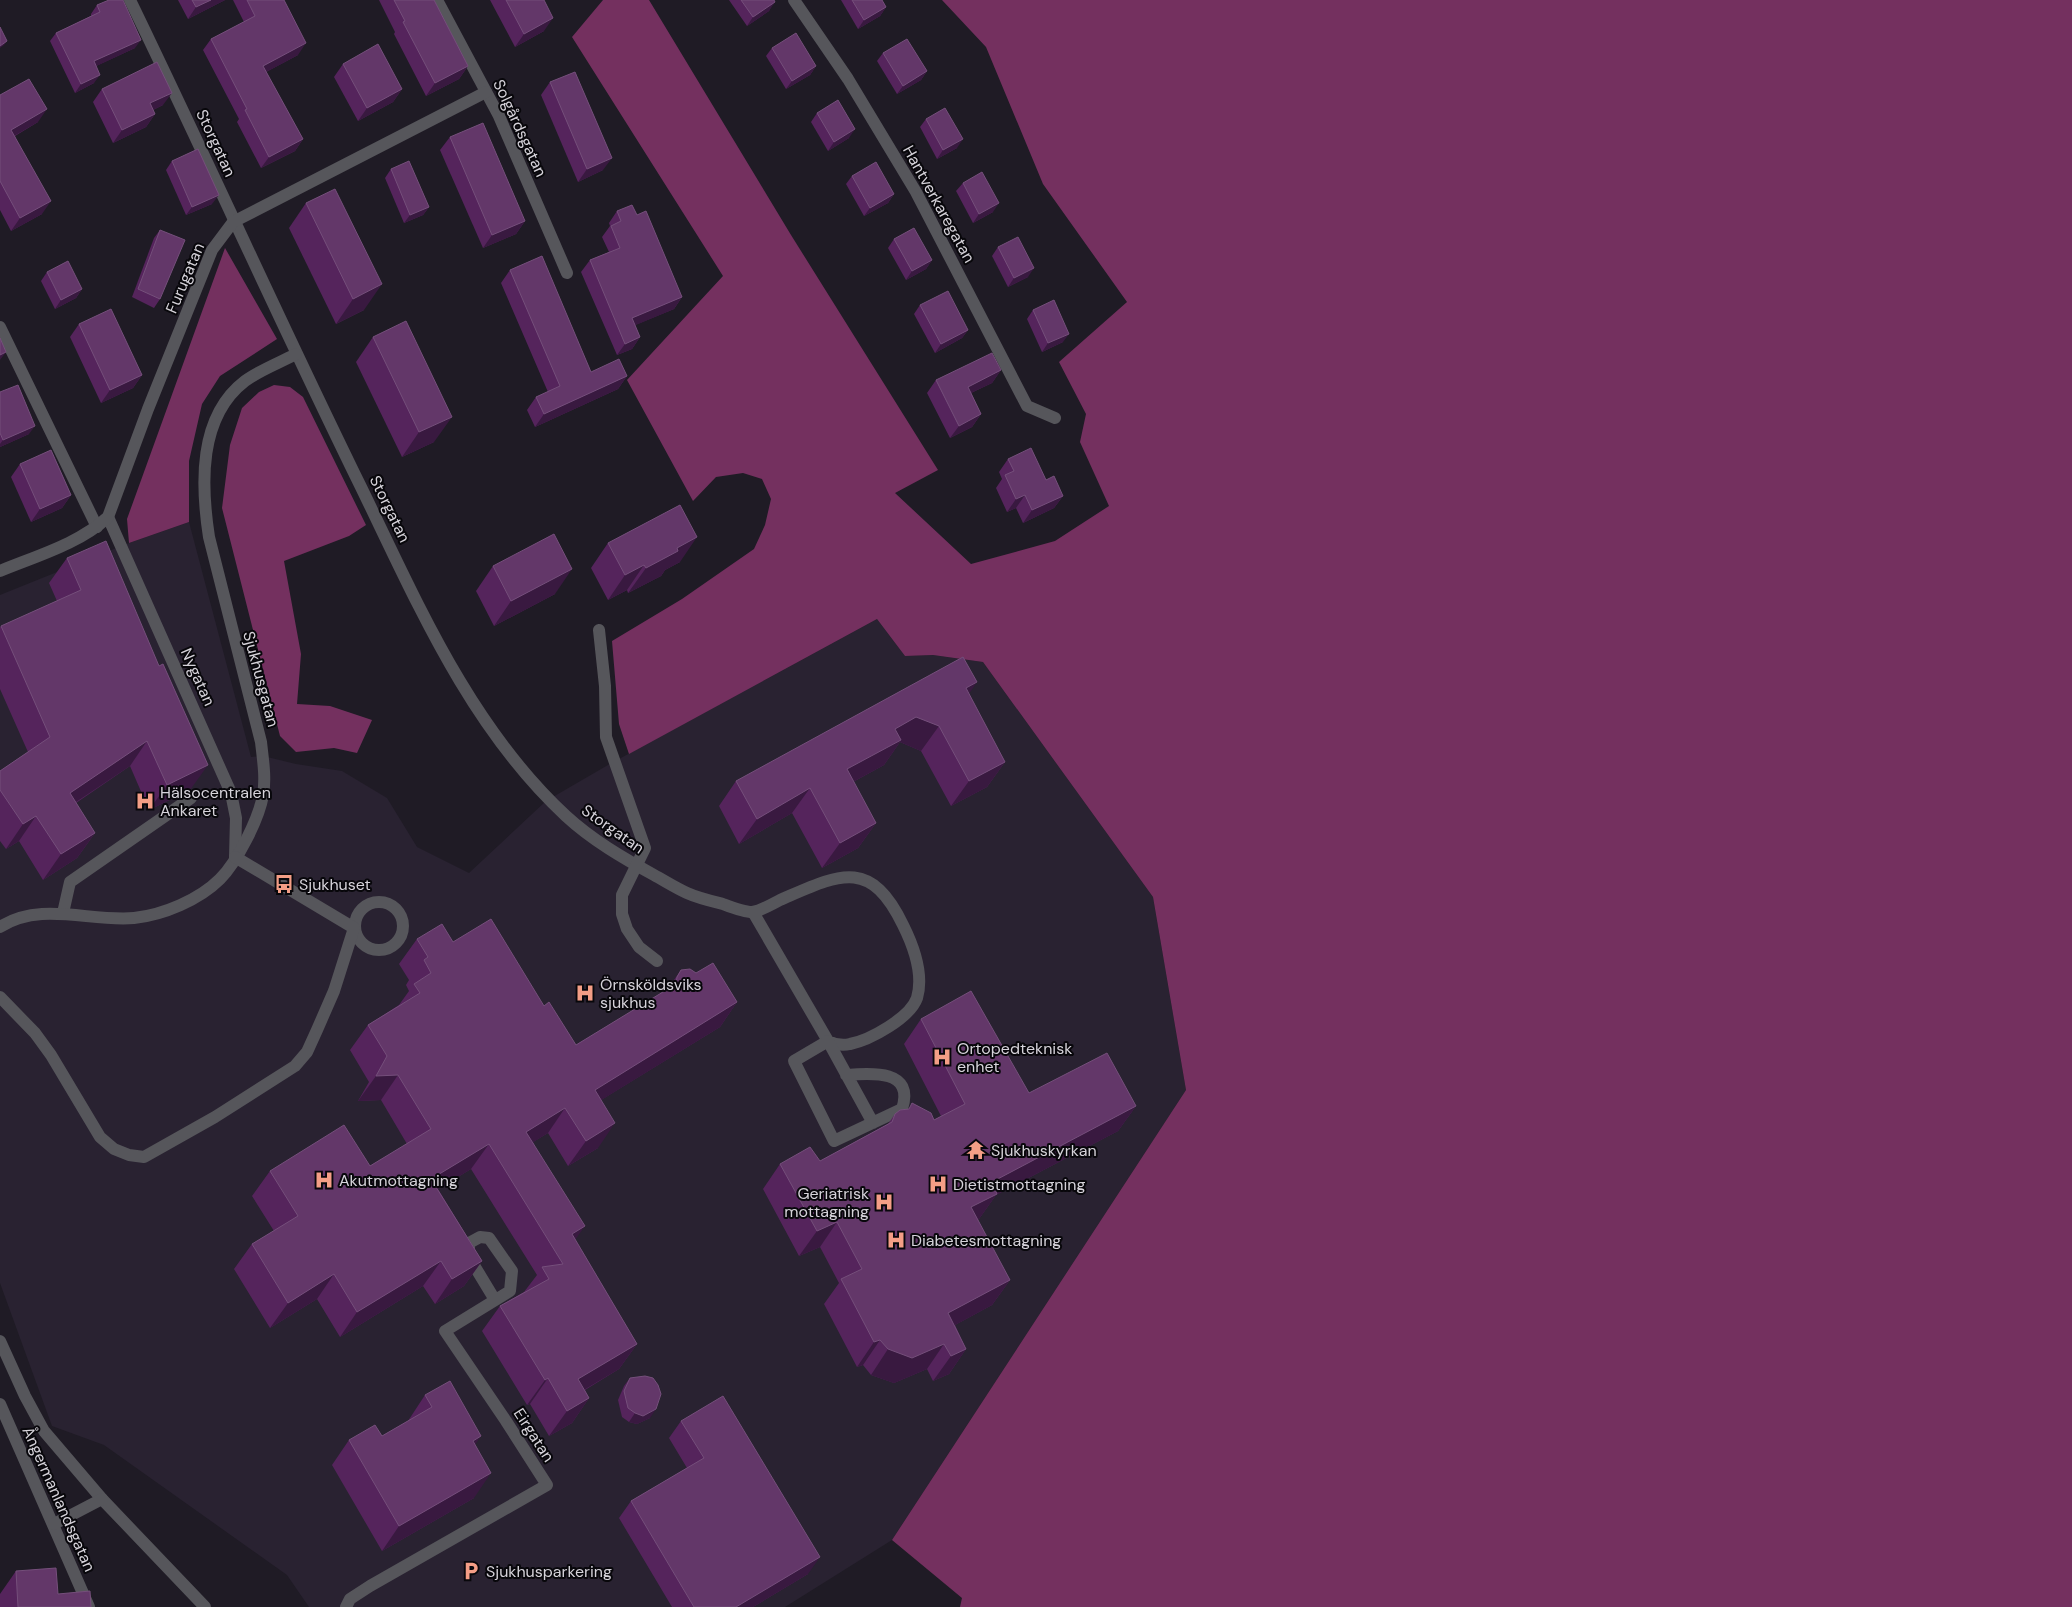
<svg xmlns="http://www.w3.org/2000/svg" width="2072" height="1607" font-family="'DM Sans',sans-serif">
<rect width="100%" height="100%" fill="#1f1b25"/>
<polygon fill="#292231" points="189,522 251,757 263,756 296,764 342,771 387,798 417,847 469,873 546,801 608,765 877,619 905,656 933,655 983,662 1153,897 1186,1090 892,1540 785,1607 309,1607 287,1575 104,1445 52,1426 0,1283 0,595 129,543"/>
<g fill="#74305f">
<polygon points="603,0 649,0 791,235 938,470 895,493 971,564 1055,541 1109,506 1080,442 1086,414 1059,362 1127,302 1043,184 986,47 942,0 2072,0 2072,1607 960,1607 962,1598 892,1540 1186,1090 1153,897 983,662 933,655 905,656 877,619 629,754 619,724 612,641 682,599 754,549 765,525 771,499 762,479 743,473 716,477 693,501 627,380 723,276 572,37"/>
<polygon points="225,248 277,339 220,376 202,404 189,461 189,522 129,543 127,519"/>
<polygon points="274,385 290,387 303,397 366,525 349,536 284,561 301,654 297,704 330,706 372,720 357,753 334,748 296,752 280,736 222,508 230,445 242,408 259,392"/>
</g>
<g fill="none" stroke-linecap="round" stroke-linejoin="round">
<g stroke="#56565b" stroke-width="12">
<path d="M130 0C208 161 281 324 360 485 417 602 469 726 566 816 592 840 623 858 654 875 665 881 676 888 687 893 698 898 711 901 723 904 731 907 744 912 752 912 761 911 772 904 780 900 838 875 870 856 903 925 914 947 924 974 917 998 910 1018 870 1040 850 1044 842 1046 836 1045 828 1041L753 912"/>
<polyline points="437,0 499,116 567,273"/>
<polyline points="794,0 848,79 916,192 1027,406 1055,418"/>
<polyline points="0,327 97,527"/>
<polyline points="108,517 231,793 236,818 235,857"/>
<path d="M0 571C36 556 79 544 108 517L148 409 212 250 233 222 486 92"/>
<polyline points="599,630 605,686 606,737 645,848 622,895 622,914 627,929 639,947 657,961"/>
<circle cx="379" cy="926" r="24"/>
<polyline points="63,913 70,882 191,798"/>
<path d="M0 927C41 901 89 922 134 918 163 915 199 900 220 879 237 862 259 819 263 795 266 778 263 760 261 742L209 537C201 485 198 417 245 381 260 370 279 363 296 354"/>
<polyline points="0,997 35,1033 51,1055 100,1137 114,1149 129,1155 144,1157 215,1117 295,1066 307,1052 317,1030 334,991 354,928 235,857"/>
<path d="M846 1075C871 1073 915 1069 902 1109L834 1141 794 1061 828 1041 873 1123"/>
<polyline points="0,1341 25,1396 44,1431 102,1499 205,1607"/>
<polyline points="0,1404 89,1607"/>
<polyline points="54,1524 102,1499"/>
<polyline points="346,1607 350,1599 370,1586 547,1485 506,1421 445,1331 510,1291 512,1271 489,1238 480,1237 469,1243 469,1257 495,1300"/>
</g>
</g>
<g fill="#55245c">
<polygon points="178,0 225,0 188,19"/>
<polygon points="233,0 284,0 298,55 266,72 303,139 295,151 261,168 237,122 239,119 203,50 211,39 244,22"/>
<polygon points="379,0 434,0 468,66 459,79 426,96 394,34 395,32"/>
<polygon points="490,0 544,0 544,31 515,47"/>
<polygon points="729,0 774,0 769,11 747,26"/>
<polygon points="841,0 882,0 886,7 880,16 858,29"/>
<polygon points="97,5 135,48 96,66 94,83 75,93 50,41 56,33 91,16 91,14"/>
<polygon points="772,48 816,66 810,75 786,89 766,56"/>
<polygon points="883,53 927,71 921,80 897,94 877,61"/>
<polygon points="343,64 402,89 393,102 358,121 334,77"/>
<polygon points="550,82 603,170 578,182 541,95"/>
<polygon points="102,89 163,105 153,110 155,114 146,127 113,143 93,102"/>
<polygon points="0,95 38,122 15,136 42,214 11,231 0,210"/>
<polygon points="817,113 849,138 828,151 811,122"/>
<polygon points="926,119 957,148 937,159 920,127"/>
<polygon points="450,137 525,221 516,234 483,248 440,150"/>
<polygon points="172,161 212,204 186,215 166,170"/>
<polygon points="391,169 429,207 423,215 404,223 385,178"/>
<polygon points="852,176 894,194 888,203 864,216 846,184"/>
<polygon points="963,183 993,212 973,223 956,191"/>
<polygon points="306,203 364,310 336,324 289,228"/>
<polygon points="617,211 637,215 682,297 674,309 635,325 640,337 632,349 617,355 581,272 590,260 609,252 602,237 610,226 609,223"/>
<polygon points="160,230 160,299 154,308 132,297 154,238"/>
<polygon points="894,239 932,260 926,269 906,280 888,248"/>
<polygon points="998,247 1028,277 1008,287 992,256"/>
<polygon points="510,270 591,372 627,376 618,389 535,427 527,410 536,397 548,392 501,283"/>
<polygon points="47,272 82,289 76,298 55,309 41,281"/>
<polygon points="920,305 968,330 962,338 935,353 914,314"/>
<polygon points="1033,310 1063,342 1042,352 1027,319"/>
<polygon points="79,324 142,375 133,388 101,403 70,337"/>
<polygon points="373,337 434,442 402,457 356,362"/>
<polygon points="1001,370 992,383 971,393 981,414 972,427 950,438 927,393 936,380"/>
<polygon points="0,392 29,434 0,447"/>
<polygon points="1008,459 1046,480 1063,496 1054,508 1023,523 1016,508 1007,512 996,488 1002,479 999,472"/>
<polygon points="20,464 71,495 62,508 31,522 11,477"/>
<polygon points="608,543 680,562 665,570 661,576 628,593 627,590 608,600 591,568"/>
<polygon points="67,558 190,790 149,810 130,766 76,803 95,833 77,858 43,880 19,841 6,849 0,841 0,771 28,752 0,689 0,627 57,601 49,583"/>
<polygon points="493,566 555,594 494,626 476,591"/>
<polygon points="969,694 1005,762 987,787 951,806 921,751 900,742 884,765 853,782 876,823 858,848 822,868 792,813 739,844 719,806 736,781"/>
<polygon points="417,939 453,942 544,1006 576,1045 667,990 681,970 737,1002 720,1027 601,1100 598,1148 568,1166 548,1133 533,1142 575,1240 637,1344 619,1369 585,1390 589,1398 572,1423 549,1436 530,1404 527,1405 482,1331 500,1306 524,1292 537,1275 471,1169 438,1189 482,1261 464,1286 435,1304 423,1286 340,1337 317,1299 270,1328 234,1269 252,1244 274,1231 252,1196 270,1171 370,1166 407,1144 381,1100 358,1101 369,1082 350,1050 368,1025 399,1005 409,991 406,985 409,980 399,964"/>
<polygon points="921,1019 1029,1093 1136,1106 1118,1131 996,1195 979,1219 977,1220 1010,1280 992,1305 955,1325 966,1349 949,1374 933,1381 927,1369 894,1383 871,1375 863,1365 857,1367 824,1304 839,1283 820,1247 799,1256 763,1189 780,1164 820,1161 888,1124 895,1114 934,1120 941,1116 904,1044"/>
<polygon points="630,1378 650,1418 637,1424 629,1422 622,1417 618,1400 624,1386"/>
<polygon points="425,1395 475,1445 474,1498 382,1551 332,1465 349,1440 382,1436 408,1421"/>
<polygon points="681,1421 808,1574 753,1607 672,1607 619,1518 631,1501 687,1468 669,1438"/>
<polygon points="16,1571 58,1594 91,1607 0,1607 0,1594"/>
</g>
<g fill="#391940">
<polygon points="211,0 225,0 188,19 196,7"/>
<polygon points="775,2 769,11 747,26 753,17"/>
<polygon points="886,7 880,16 858,29 864,20"/>
<polygon points="553,18 544,31 515,47 524,34"/>
<polygon points="141,40 135,48 88,70 94,61"/>
<polygon points="7,41 4,45 0,48 0,46"/>
<polygon points="306,43 298,55 255,78 263,66"/>
<polygon points="468,66 459,79 426,96 435,83"/>
<polygon points="816,66 810,75 786,89 792,81"/>
<polygon points="927,71 921,80 897,94 903,86"/>
<polygon points="100,75 94,83 75,93 81,84"/>
<polygon points="402,89 393,102 358,121 367,108"/>
<polygon points="172,93 163,105 141,116 150,103"/>
<polygon points="47,109 38,122 2,143 11,130"/>
<polygon points="155,114 146,127 113,143 122,130"/>
<polygon points="855,129 849,138 828,151 834,142"/>
<polygon points="303,139 295,151 261,168 269,157"/>
<polygon points="963,139 957,148 937,159 943,150"/>
<polygon points="612,158 603,170 578,182 587,169"/>
<polygon points="894,194 888,203 864,216 870,208"/>
<polygon points="219,195 212,204 186,215 192,207"/>
<polygon points="51,201 42,214 11,231 20,218"/>
<polygon points="999,203 993,212 973,223 979,214"/>
<polygon points="429,207 423,215 404,223 410,215"/>
<polygon points="525,221 516,234 483,248 492,235"/>
<polygon points="932,260 926,269 906,280 912,271"/>
<polygon points="1034,268 1028,277 1008,287 1014,278"/>
<polygon points="382,284 364,310 336,324 353,299"/>
<polygon points="82,289 76,298 55,309 61,300"/>
<polygon points="682,297 674,309 624,330 632,318"/>
<polygon points="968,330 962,338 935,353 941,344"/>
<polygon points="1069,334 1063,342 1042,352 1048,343"/>
<polygon points="640,337 632,349 617,355 625,344"/>
<polygon points="6,352 0,360 0,355"/>
<polygon points="1001,370 992,383 958,399 968,387"/>
<polygon points="142,375 133,388 101,403 110,390"/>
<polygon points="627,376 618,389 535,427 544,414"/>
<polygon points="981,414 972,427 950,438 959,426"/>
<polygon points="452,417 434,442 402,457 419,432"/>
<polygon points="35,426 29,434 0,447 0,444 3,440"/>
<polygon points="71,495 62,508 31,522 40,509"/>
<polygon points="1025,495 1016,508 1007,512 1016,499"/>
<polygon points="1063,496 1054,508 1023,523 1032,510"/>
<polygon points="697,537 680,562 665,570 661,576 628,593 646,568 677,548"/>
<polygon points="644,565 627,590 608,600 625,575"/>
<polygon points="572,569 555,594 494,626 511,601"/>
<polygon points="977,682 960,707 966,688"/>
<polygon points="916,717 939,726 921,751 900,742 884,765 829,795 847,769 895,729"/>
<polygon points="147,741 130,766 52,818 70,793"/>
<polygon points="1005,762 987,787 951,806 969,781"/>
<polygon points="208,765 190,790 149,810 167,785"/>
<polygon points="810,788 792,813 739,844 757,819"/>
<polygon points="36,816 19,841 6,849 23,824"/>
<polygon points="876,823 858,848 822,868 840,843"/>
<polygon points="95,833 77,858 43,880 61,854"/>
<polygon points="737,1002 720,1027 577,1115 595,1090"/>
<polygon points="398,1075 381,1100 358,1101 376,1076"/>
<polygon points="1136,1106 1118,1131 996,1195 979,1219 953,1232 971,1207 992,1182"/>
<polygon points="565,1108 548,1133 509,1157 526,1132"/>
<polygon points="615,1123 598,1148 568,1166 586,1141"/>
<polygon points="489,1144 471,1169 414,1204 431,1179"/>
<polygon points="837,1222 820,1247 799,1256 817,1231"/>
<polygon points="585,1226 567,1251 572,1234"/>
<polygon points="441,1261 423,1286 340,1337 357,1312"/>
<polygon points="482,1261 464,1286 435,1304 452,1279"/>
<polygon points="334,1274 317,1299 270,1328 288,1303"/>
<polygon points="1010,1280 992,1305 931,1338 948,1313"/>
<polygon points="880,1340 863,1365 857,1367 874,1342"/>
<polygon points="637,1344 619,1369 562,1403 578,1379"/>
<polygon points="944,1344 927,1369 894,1383 871,1375 888,1349"/>
<polygon points="966,1349 949,1374 933,1381 951,1356"/>
<polygon points="548,1378 530,1404 527,1405 545,1380"/>
<polygon points="589,1398 572,1423 549,1436 567,1411"/>
<polygon points="656,1409 650,1418 637,1424 629,1422 635,1413"/>
<polygon points="481,1436 464,1461 473,1441"/>
<polygon points="491,1473 474,1498 382,1551 399,1526"/>
<polygon points="820,1557 808,1574 753,1607 736,1607"/>
</g>
<g fill="#633769" stroke="#754f7b">
<polygon points="109,0 123,0 141,40 94,61 100,75 81,84 56,33 100,12 97,5"/>
<polygon points="192,0 211,0 196,7"/>
<polygon points="247,0 284,0 306,43 263,66 303,139 269,157 245,110 247,109 211,39 255,16"/>
<polygon points="394,0 434,0 468,66 435,83 403,22 405,21"/>
<polygon points="506,0 544,0 553,18 524,34"/>
<polygon points="741,0 774,0 775,2 753,17"/>
<polygon points="852,0 882,0 886,7 864,20"/>
<polygon points="0,27 7,41 0,46"/>
<polygon points="796,33 816,66 792,81 772,48"/>
<polygon points="907,39 927,71 903,86 883,53"/>
<polygon points="378,44 402,89 367,108 343,64"/>
<polygon points="157,62 172,93 150,103 155,114 122,130 102,89"/>
<polygon points="575,72 612,158 587,169 550,82"/>
<polygon points="29,79 47,109 11,130 51,201 20,218 0,181 0,95"/>
<polygon points="838,100 855,129 834,142 817,113"/>
<polygon points="945,108 963,139 943,150 926,119"/>
<polygon points="483,123 525,221 492,235 450,137"/>
<polygon points="198,149 219,195 192,207 172,161"/>
<polygon points="409,161 429,207 410,215 391,169"/>
<polygon points="876,162 894,194 870,208 852,176"/>
<polygon points="982,172 999,203 979,214 963,183"/>
<polygon points="335,189 382,284 353,299 306,203"/>
<polygon points="632,205 637,215 646,211 682,297 632,318 640,337 625,344 590,260 620,248 611,226 621,221 617,211"/>
<polygon points="914,228 932,260 912,271 894,239"/>
<polygon points="160,230 185,240 160,299 138,289"/>
<polygon points="1018,237 1034,268 1014,278 998,247"/>
<polygon points="542,256 591,372 619,359 627,376 544,414 536,397 560,386 510,270"/>
<polygon points="68,261 82,289 61,300 47,272"/>
<polygon points="948,291 968,330 941,344 920,305"/>
<polygon points="1054,300 1069,334 1048,343 1033,310"/>
<polygon points="111,309 142,375 110,390 79,324"/>
<polygon points="406,321 452,417 419,432 373,337"/>
<polygon points="0,338 6,352 0,355"/>
<polygon points="992,353 1001,370 968,387 981,414 959,426 936,380"/>
<polygon points="18,385 35,426 3,440 0,433 0,392"/>
<polygon points="1031,448 1046,480 1054,476 1063,496 1032,510 1025,495 1016,499 1005,475 1014,471 1008,459"/>
<polygon points="51,450 71,495 40,509 20,464"/>
<polygon points="680,505 697,537 677,548 678,551 646,568 644,565 625,575 608,543"/>
<polygon points="554,534 572,569 511,601 493,566"/>
<polygon points="106,541 159,666 163,664 208,765 167,785 147,741 70,793 95,833 61,854 36,816 23,824 0,790 0,771 50,737 1,626 81,590 67,558"/>
<polygon points="963,657 977,682 966,688 1005,762 969,781 939,726 916,717 895,729 901,740 847,769 876,823 840,843 810,788 757,819 736,781"/>
<polygon points="491,919 544,1006 549,1002 576,1045 676,984 677,977 681,970 690,969 696,973 713,963 737,1002 595,1090 615,1123 586,1141 565,1108 526,1132 585,1226 572,1234 637,1344 578,1379 589,1398 567,1411 548,1378 545,1380 500,1306 549,1279 542,1267 563,1264 489,1144 431,1179 482,1261 452,1279 441,1261 357,1312 334,1274 288,1303 252,1244 298,1216 270,1171 344,1125 370,1166 431,1129 398,1075 376,1076 387,1056 368,1025 420,993 414,984 431,973 424,960 428,957 417,939 442,924 453,942"/>
<polygon points="971,991 1029,1093 1107,1053 1136,1106 992,1182 997,1194 971,1207 1010,1280 948,1313 966,1349 951,1356 944,1344 912,1358 888,1349 880,1340 874,1342 841,1279 862,1269 837,1222 817,1231 780,1164 810,1147 820,1161 892,1122 895,1114 900,1110 909,1109 912,1103 931,1113 934,1120 965,1104 921,1019"/>
<polygon points="645,1376 653,1378 658,1385 661,1394 656,1409 643,1416 635,1413 628,1408 624,1391 630,1378"/>
<polygon points="450,1381 481,1436 473,1441 491,1473 399,1526 349,1440 375,1425 382,1436 432,1407 425,1395"/>
<polygon points="723,1396 820,1557 736,1607 694,1607 631,1501 704,1458 681,1421"/>
<polygon points="56,1568 58,1594 90,1591 91,1607 18,1607 16,1571"/>
</g>
<defs>
<g id="hospital-bare" transform="scale(1.5)"><path d="M-5-5h3v3.5h4V-5h3V5h-3V1.5h-4V5h-3Z" fill="#f49e86" stroke="#08070b" stroke-width="2.5" paint-order="stroke"/></g>
<g id="bus-bare" transform="scale(1.5)"><path d="M-5-6H5V4H4V6H2V4H-2V6H-4V4H-5ZM-3.5-4V0h7V-4ZM-3.5 1.2v1.5H-2V1.2ZM2 1.2v1.5H3.5V1.2Z" fill="#f49e86" stroke="#08070b" stroke-width="2.5" paint-order="stroke"/></g>
<g id="temple-bare" transform="scale(1.5)"><path d="M0-6L5-2H3V0L6.5 2.5H4V6H1.5V3h-3V6H-4V2.5H-6.5L-3 0V-2H-5Z" fill="#f49e86" stroke="#08070b" stroke-width="2.5" paint-order="stroke"/></g>
<g id="parking-bare" transform="scale(1.5)"><path d="M-3.5-5.5H1a3.5 3.5 0 0 1 0 7H-1V5.5H-3.5ZM-1-3.4V-.6H.8a1.4 1.4 0 0 0 0-2.8Z" fill="#f49e86" stroke="#08070b" stroke-width="2.5" paint-order="stroke"/></g>
</defs>
<g fill-rule="evenodd">
<use href="#hospital-bare" x="145" y="801"/>
<use href="#bus-bare" x="284" y="884"/>
<use href="#hospital-bare" x="585" y="993"/>
<use href="#hospital-bare" x="942" y="1057"/>
<use href="#temple-bare" x="976" y="1150"/>
<use href="#hospital-bare" x="324" y="1180"/>
<use href="#hospital-bare" x="938" y="1184"/>
<use href="#hospital-bare" x="884" y="1202"/>
<use href="#hospital-bare" x="896" y="1240"/>
<use href="#parking-bare" x="471" y="1571"/>
</g>
<g text-anchor="middle" dominant-baseline="central" stroke-width="4" stroke-linejoin="round" paint-order="stroke">
<g font-size="16" fill="#d6d3da" stroke="#08070b">
<text transform="translate(520 128) rotate(65)">Solgårdsgatan</text>
<text transform="translate(216 143) rotate(65)">Storgatan</text>
<text transform="translate(939 204) rotate(61)">Hantverkaregatan</text>
<text transform="translate(185 278) rotate(-67)">Furugatan</text>
<text transform="translate(390 509) rotate(64)">Storgatan</text>
<text transform="translate(198 677) rotate(66)">Nygatan</text>
<text transform="translate(261 679) rotate(75)">Sjukhusgatan</text>
<text transform="translate(613 829) rotate(35)">Storgatan</text>
<text transform="translate(534 1435) rotate(57)">Eirgatan</text>
<text transform="translate(59 1499) rotate(66)">Ångermanlandsgatan</text>
</g>
<g font-size="16" fill="#d6d3da" stroke="#08070b" text-anchor="start">
<text x="160" y="792">Hälsocentralen<tspan x="160" dy="18">Ankaret</tspan></text>
<text x="299" y="884">Sjukhuset</text>
<text x="600" y="984">Örnsköldsviks<tspan x="600" dy="18">sjukhus</tspan></text>
<text x="957" y="1048">Ortopedteknisk<tspan x="957" dy="18">enhet</tspan></text>
<text x="991" y="1150">Sjukhuskyrkan</text>
<text x="339" y="1180">Akutmottagning</text>
<text x="953" y="1184">Dietistmottagning</text>
<text x="869" y="1193" text-anchor="end">Geriatrisk<tspan x="869" dy="18">mottagning</tspan></text>
<text x="911" y="1240">Diabetesmottagning</text>
<text x="486" y="1571">Sjukhusparkering</text>
</g>
</g>
</svg>
